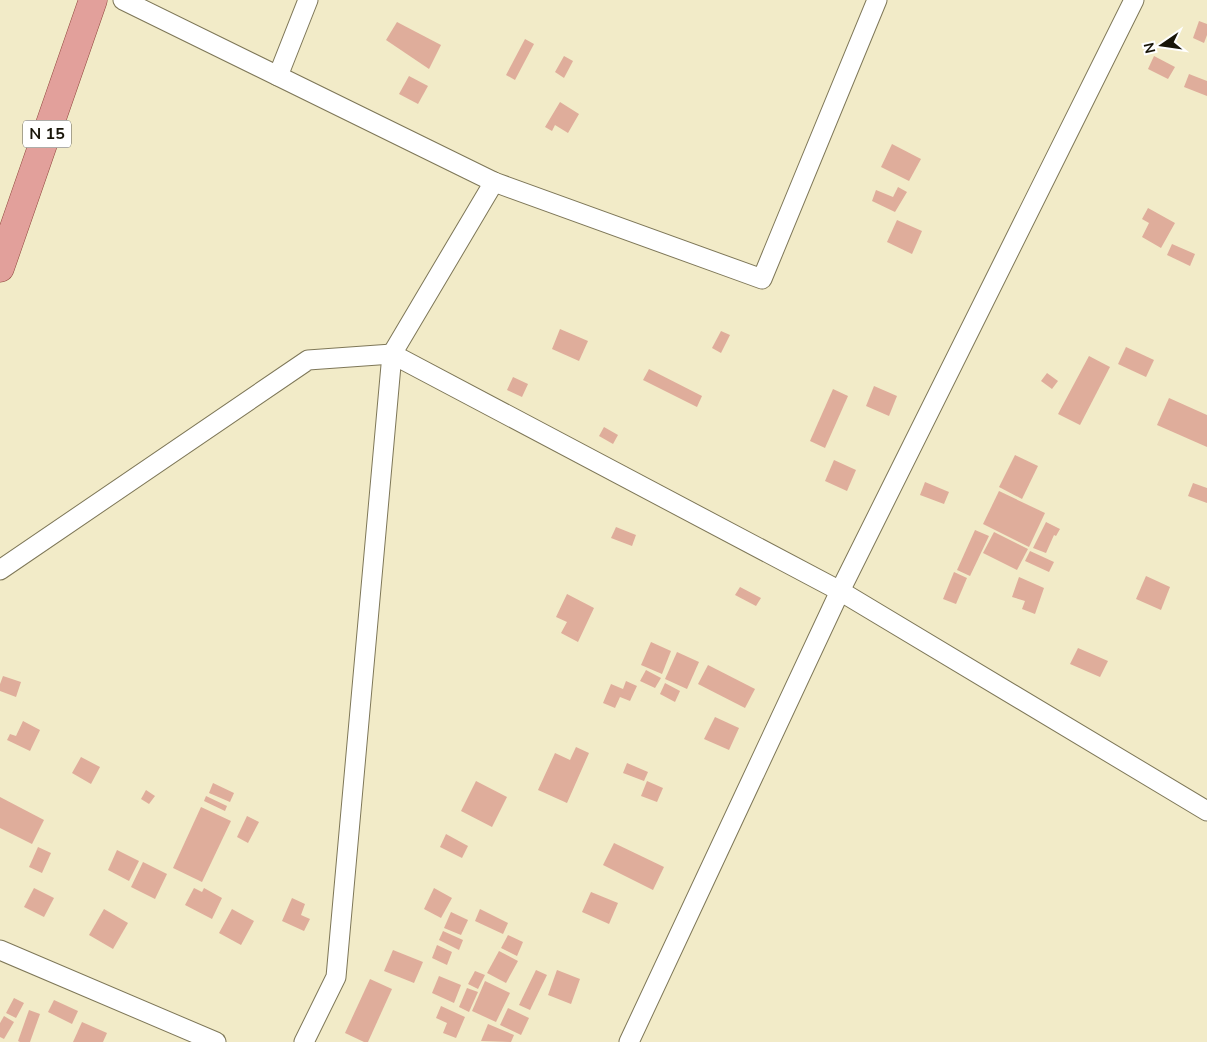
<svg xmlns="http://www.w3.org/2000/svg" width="1207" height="1042" font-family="'Nunito Sans',sans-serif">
<rect width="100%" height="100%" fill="#f2ebc8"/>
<g fill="#dfad9b">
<polygon points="1199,21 1207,24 1207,35 1204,43 1193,38"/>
<polygon points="397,22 441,45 429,69 386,40"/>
<polygon points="525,39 534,44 515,80 506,75"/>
<polygon points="564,56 573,61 564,78 555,72"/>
<polygon points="1154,56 1175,67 1168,79 1148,69"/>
<polygon points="1189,74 1207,81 1207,96 1184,87"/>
<polygon points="409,76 428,86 418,104 399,94"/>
<polygon points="560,102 579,114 568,133 555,125 552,131 545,127"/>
<polygon points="892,144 921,159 909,181 881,167"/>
<polygon points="898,187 907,192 895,212 872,201 876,190 893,197"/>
<polygon points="1148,208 1175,223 1161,248 1142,237 1149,223 1142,219"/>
<polygon points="897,220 922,231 912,254 887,242"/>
<polygon points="1172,244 1195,254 1190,266 1167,255"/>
<polygon points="560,329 588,341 579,361 552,349"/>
<polygon points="721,331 730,335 721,353 712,348"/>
<polygon points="1126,347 1154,360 1146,377 1118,364"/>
<polygon points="1089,356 1110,367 1080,425 1058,414"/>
<polygon points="649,369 702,396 697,407 643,380"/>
<polygon points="1047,373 1058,381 1052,389 1041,381"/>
<polygon points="513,377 528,384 522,397 507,390"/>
<polygon points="874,386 897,396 889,416 866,406"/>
<polygon points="833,389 848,396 825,448 810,441"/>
<polygon points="1169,398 1207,415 1207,447 1157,425"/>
<polygon points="604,427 618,435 613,444 599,436"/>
<polygon points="1015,455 1038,466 1022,499 999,487"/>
<polygon points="834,460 856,470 847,491 825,481"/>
<polygon points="925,482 949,492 944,504 920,495"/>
<polygon points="1193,483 1207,488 1207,503 1188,496"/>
<polygon points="999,491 1045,513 1029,547 983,524"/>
<polygon points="1046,522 1060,529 1056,536 1054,535 1046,553 1033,548"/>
<polygon points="616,527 636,535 632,546 611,538"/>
<polygon points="975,530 989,536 970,576 957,570"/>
<polygon points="994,532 1028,549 1017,570 983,553"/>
<polygon points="1030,551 1054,562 1049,572 1025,561"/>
<polygon points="954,572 967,578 956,604 943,599"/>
<polygon points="1146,576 1170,587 1161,610 1136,599"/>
<polygon points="1019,577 1044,588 1035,614 1022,609 1025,601 1012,597"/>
<polygon points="740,587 761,598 756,606 735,595"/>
<polygon points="567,594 594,608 578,642 561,633 567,622 556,617"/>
<polygon points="651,642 671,651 662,674 641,665"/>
<polygon points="1078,648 1108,661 1100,677 1070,664"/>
<polygon points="677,652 699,662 687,689 665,679"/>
<polygon points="708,665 755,689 745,708 698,684"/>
<polygon points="646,670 661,678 655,688 640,681"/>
<polygon points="3,676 21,682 16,697 0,691 0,684"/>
<polygon points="626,681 637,686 630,701 620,697 615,708 603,703 611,684 623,689"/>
<polygon points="665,683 680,691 675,702 660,694"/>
<polygon points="715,717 739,728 729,750 704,739"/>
<polygon points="23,721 40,730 30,751 7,740 10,734 16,736"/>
<polygon points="576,747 589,753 567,803 538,790 555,753 570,760"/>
<polygon points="81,757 100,767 91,784 72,773"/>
<polygon points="627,763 648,772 644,781 623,773"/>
<polygon points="476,781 507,797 492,827 461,811"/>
<polygon points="647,781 663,788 657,802 641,796"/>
<polygon points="213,783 234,793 230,802 209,793"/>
<polygon points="146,790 155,796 149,804 141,799"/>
<polygon points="206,796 227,806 225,811 204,801"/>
<polygon points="0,797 44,820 32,844 0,828"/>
<polygon points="201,807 231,821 202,882 173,868"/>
<polygon points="247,816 259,822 248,843 237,837"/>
<polygon points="446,834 468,846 462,858 440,847"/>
<polygon points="614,843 664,867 653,890 603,865"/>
<polygon points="38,847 51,853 42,873 29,867"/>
<polygon points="117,850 139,861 129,881 108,870"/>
<polygon points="143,862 167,874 155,899 131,887"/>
<polygon points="34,888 54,898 44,917 24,907"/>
<polygon points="194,888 202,892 204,888 222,898 212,919 185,905"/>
<polygon points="434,888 452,898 441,918 424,909"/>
<polygon points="591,892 618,903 609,924 582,912"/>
<polygon points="292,898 305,904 301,915 310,919 304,931 282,921"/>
<polygon points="104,909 128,923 113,949 89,935"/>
<polygon points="232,909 254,921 241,945 219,933"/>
<polygon points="480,909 508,923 503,934 475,921"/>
<polygon points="451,912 468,920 461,935 444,928"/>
<polygon points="443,931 463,940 459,950 439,940"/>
<polygon points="508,935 523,942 517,956 501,948"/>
<polygon points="437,945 452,952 447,965 432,958"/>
<polygon points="393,950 423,962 414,983 384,971"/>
<polygon points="499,951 518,961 506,983 487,973"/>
<polygon points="536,970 547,975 530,1010 519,1005"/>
<polygon points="557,970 580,979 571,1004 548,995"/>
<polygon points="475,971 485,975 478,989 468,984"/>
<polygon points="439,976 461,985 454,1003 432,993"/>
<polygon points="370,979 392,989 368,1042 364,1042 345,1033"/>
<polygon points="485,981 510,993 496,1022 472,1011"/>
<polygon points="467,988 478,992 469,1012 459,1007"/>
<polygon points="14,998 24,1003 16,1018 6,1013"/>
<polygon points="54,1000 78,1011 72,1024 48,1012"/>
<polygon points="441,1006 465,1017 456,1038 443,1033 447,1023 436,1018"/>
<polygon points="508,1008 529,1018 521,1035 500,1025"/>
<polygon points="29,1010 40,1014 30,1042 20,1042 18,1041"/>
<polygon points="4,1016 14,1022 4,1039 0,1037 0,1023"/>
<polygon points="82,1022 107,1033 103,1042 73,1042"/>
<polygon points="488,1024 514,1035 511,1042 481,1041"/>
</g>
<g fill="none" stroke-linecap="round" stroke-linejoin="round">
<g stroke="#7e7758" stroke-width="21">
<g id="minor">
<polyline points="123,0 494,182 762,279 877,0"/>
<polyline points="278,76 308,0"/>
<polyline points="0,570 308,360 392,354 840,591 1207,811"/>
<polyline points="0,950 216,1042"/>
<polyline points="304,1042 336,977 392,354 494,182"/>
<polyline points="629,1042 840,591 1134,0"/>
</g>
</g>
<g stroke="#8f463d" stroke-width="29">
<polyline id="primary" points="0,268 93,0"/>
</g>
<use href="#minor" stroke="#fff" stroke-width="19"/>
<use href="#primary" stroke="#e2a09b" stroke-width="28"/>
</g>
<g text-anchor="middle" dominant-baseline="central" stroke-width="4" stroke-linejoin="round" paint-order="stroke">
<rect fill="#fff" stroke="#5d5b53" stroke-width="1" x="23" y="120.5" width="48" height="27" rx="4"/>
<g font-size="16" font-weight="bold" fill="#181509">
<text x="47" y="134">N 15</text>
</g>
</g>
<g transform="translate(1162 45) rotate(257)" stroke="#ffffff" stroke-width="4" paint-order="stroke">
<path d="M0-4L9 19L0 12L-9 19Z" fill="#181509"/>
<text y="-8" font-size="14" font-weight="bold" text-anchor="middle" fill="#181509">N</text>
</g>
</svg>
